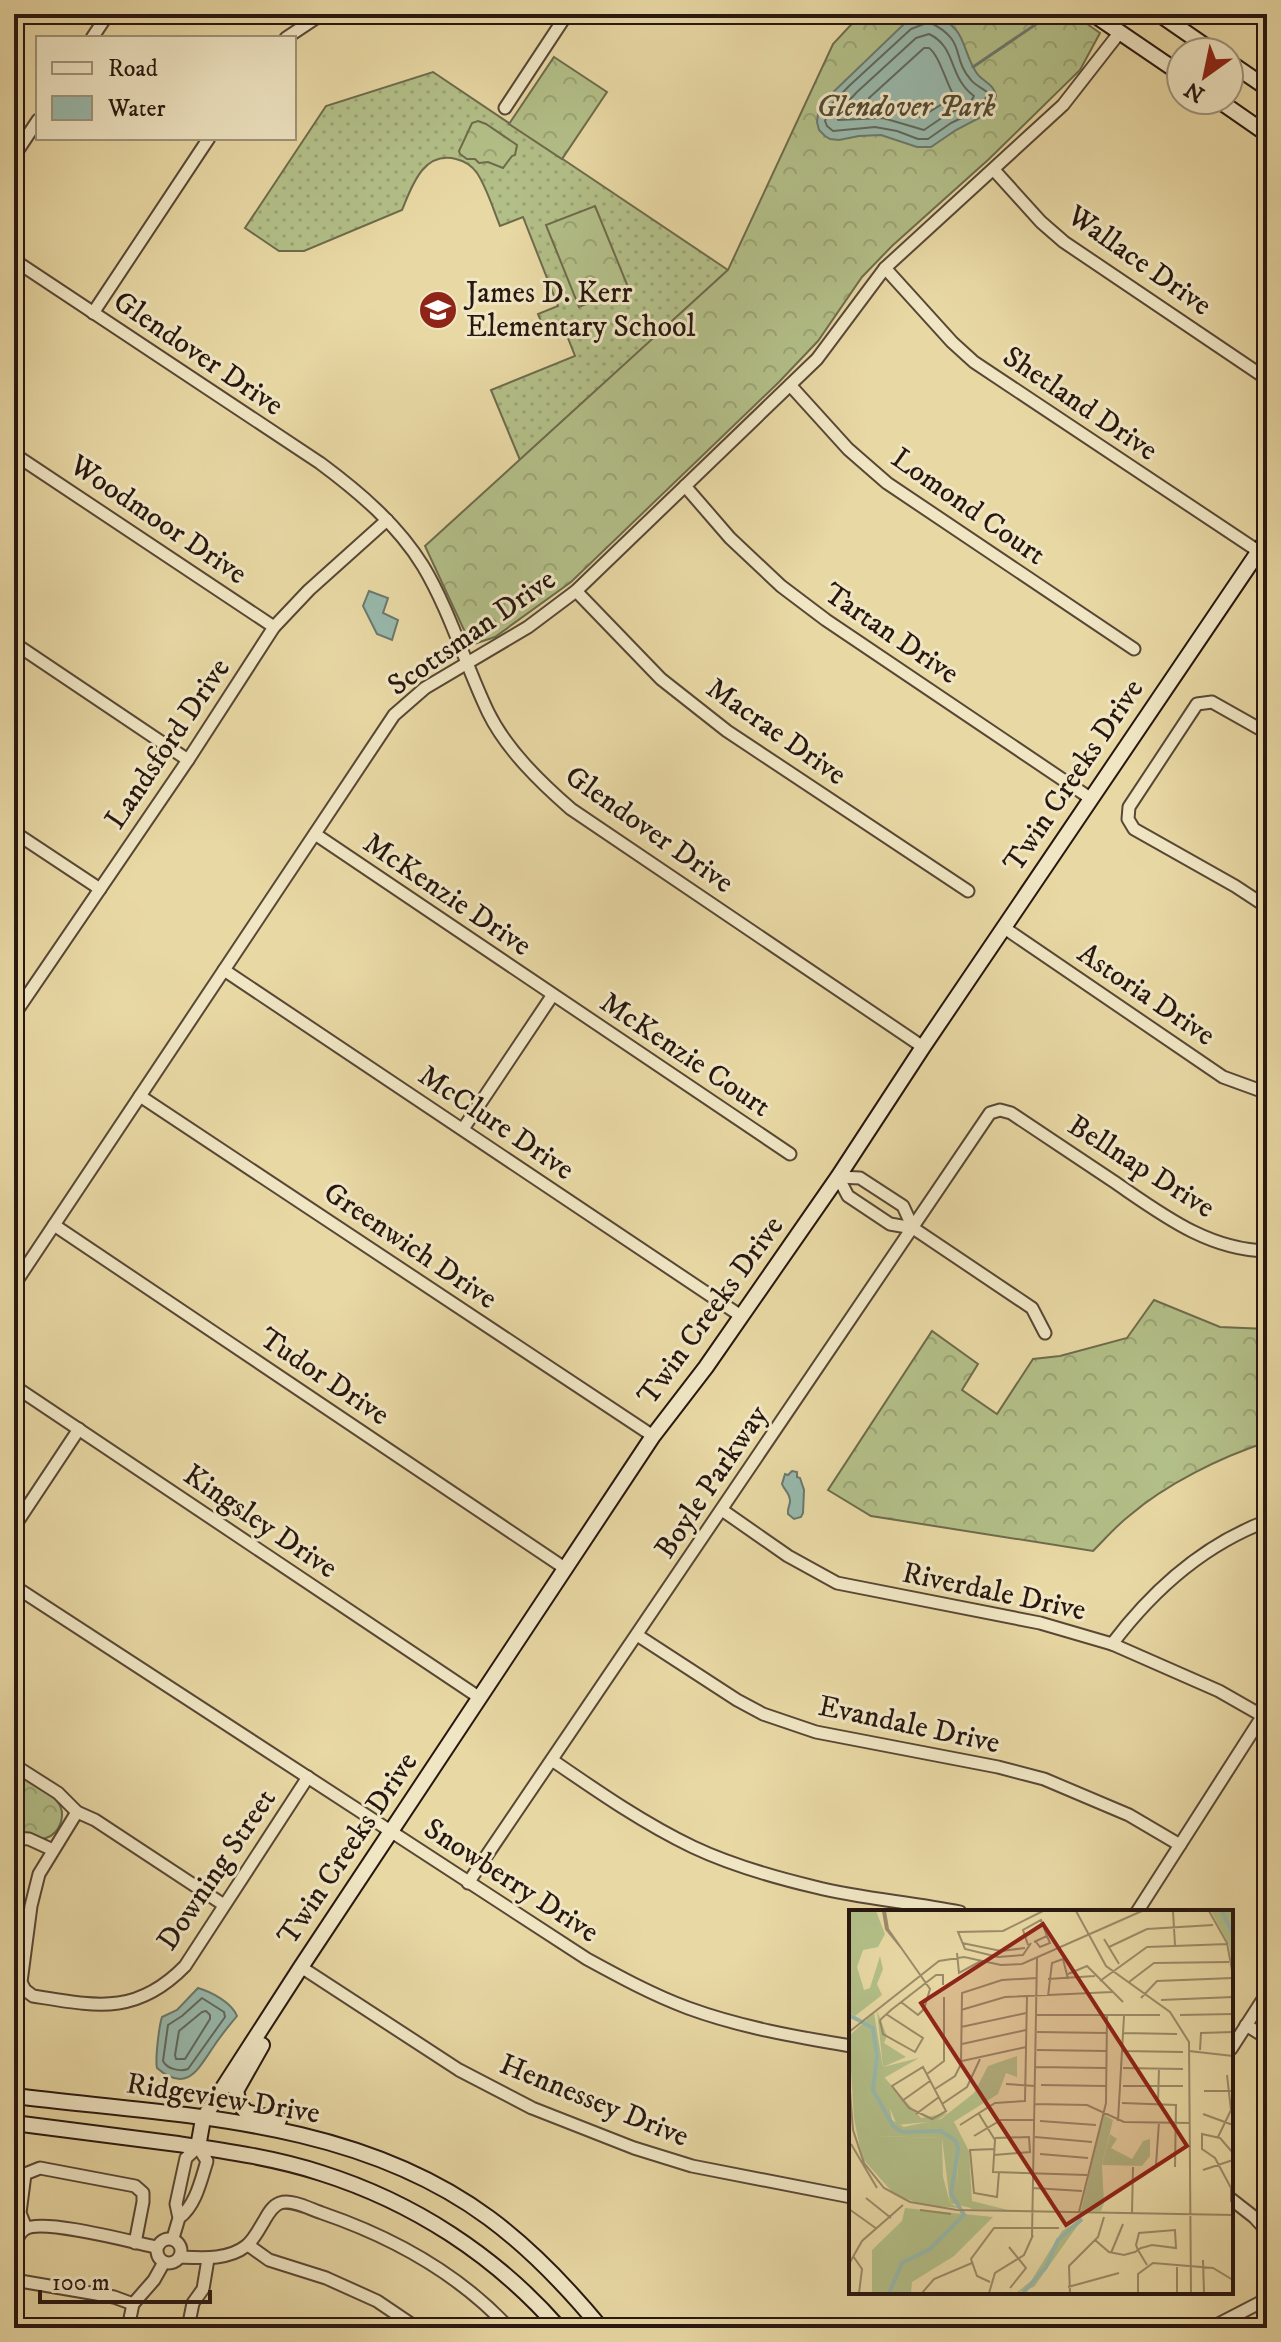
<svg xmlns="http://www.w3.org/2000/svg" width="1281" height="2342" font-family="'IM FELL DW Pica',serif">
<defs>
<pattern id="grass-dots" width="8" height="8" patternUnits="userSpaceOnUse" patternTransform="scale(2)"><rect width="8" height="8" fill="#b3bf88"/><path d="M2 2h.1M6 6h.1" fill="none" stroke="#9aa374" stroke-width="1.8" stroke-linecap="round"/></pattern>
<pattern id="forest-crowns" width="20" height="18" patternUnits="userSpaceOnUse" patternTransform="scale(2)"><rect width="20" height="18" fill="#b3bf88"/><path d="M2 6a3 3 0 1 1 6 0M12 15a3 3 0 1 1 6 0" fill="none" stroke="#9aa374"/></pattern>
</defs>
<rect width="100%" height="100%" fill="#e8d8a4"/>
<filter id="stains"><feTurbulence type="fractalNoise" baseFrequency=".0025" numOctaves="4"/><feColorMatrix values="0 0 0 0 .2 0 0 0 0 .09 0 0 0 0 .02 0 0 0 .5 -.17"/></filter>
<radialGradient id="worn" r=".72"><stop offset=".6" stop-color="#630" stop-opacity="0"/><stop offset="1" stop-color="#630" stop-opacity=".3"/></radialGradient>
<path fill="url(#grass-dots)" stroke="#6e6b4c" stroke-width="2" d="M433 72 728 270 520 460 491 390 575 356 562 323 544 329 538 314 558 306 523 217 500 226C493 209 487 188 477 173 472 166 465 161 456 159 423 151 412 186 402 210L304 251H279L245 228 326 106Z"/>
<g fill="url(#forest-crowns)" stroke="#6e6b4c" stroke-width="2">
<polygon points="861,14 1073,14 1100,33 1080,70 989,159 892,246 862,277 818,341 779,382 571,582 495,637 471,645 425,546 728,270 833,44"/>
<polygon points="554,57 607,92 562,159 509,124"/>
<polygon points="478,121 486,124 517,145 515,155 512,156 503,168 488,162 479,163 475,159 467,159 460,154 459,151 472,123"/>
<polygon points="595,206 628,287 579,307 546,225"/>
<path d="M1154 1300 1220 1327 1267 1329V1442C1221 1457 1166 1484 1129 1516 1116 1526 1105 1539 1093 1551L871 1516 828 1490 932 1331 978 1364 962 1390 997 1414 1033 1359 1060 1356 1127 1338Z"/>
<path d="M14 1772C28 1781 46 1789 57 1801 67 1813 61 1833 46 1838 37 1841 23 1836 14 1834Z"/>
</g>
<g fill="#98b9ac" stroke="#6b786e" stroke-width="2">
<path d="M933 16C967 26 961 49 976 72 982 82 994 83 996 96L991 106 981 117 956 130 931 147H917L881 135 859 136 839 140 830 139 825 136 819 130 817 122 818 114 827 98 905 23 914 19Z"/>
<polygon points="369,591 388,598 383,613 398,620 392,640 377,634 363,606"/>
<path d="M792 1471 797 1472V1477L800 1478 804 1490 803 1513 801 1517 794 1519 788 1514C787 1508 790 1506 790 1501 790 1493 784 1490 782 1484L785 1474 788 1475Z"/>
<path d="M198 1988C212 1992 232 2003 237 2016 229 2026 221 2035 214 2046 198 2069 187 2094 157 2068 155 2060 159 2026 162 2017L177 2010Z"/>
</g>
<g fill="none" stroke-linecap="round" stroke-linejoin="round">
<g stroke="#60685e" stroke-width="2">
<path d="M929 22C968 41 950 56 971 80 975 85 982 88 987 92L985 101 976 111 951 123 928 139H918L897 131 875 127 833 131 827 126 825 121 831 105 849 86 911 29Z"/>
<path d="M929 34C957 47 948 77 974 96L970 103 946 115 924 130 883 118 838 120 837 116 843 107 857 92 916 38Z"/>
<path d="M924 48H929C939 55 946 82 953 94L952 98 921 117 897 108 869 104V98Z"/>
<path d="M202 1998 224 2012 225 2017 188 2069C180 2072 167 2069 163 2061L168 2025 182 2016Z"/>
<polygon points="206,2011 210,2015 210,2019 185,2059 176,2059 175,2055 179,2031 202,2012"/>
</g>
<polyline stroke="#6b786e" stroke-width="3" points="973,67 1051,14"/>
<g stroke="#584735" stroke-width="15">
<g id="street">
<polyline points="92,38 108,14"/>
<polyline points="286,38 322,14"/>
<polyline points="505,108 567,14"/>
<polyline points="14,156 38,120"/>
<polyline points="994,170 1041,222 1064,242 1267,379"/>
<path d="M14 260 320 463C359 492 397 524 423 566 450 611 465 664 488 712 506 749 540 782 571 809L923 1047"/>
<polyline points="885,268 952,342 974,362 1267,557"/>
<polyline points="93,313 209,138"/>
<polyline points="790,385 848,449 887,483 1134,649"/>
<polyline points="14,454 274,627"/>
<polyline points="685,486 730,538 781,586 826,620 1090,798"/>
<polyline points="576,591 661,679 727,731 968,891"/>
<polyline points="14,643 188,760"/>
<polyline points="1267,733 1212,702 1197,704 1129,807 1128,819 1134,829 1235,886 1267,907"/>
<polyline points="14,832 100,889"/>
<polyline points="315,834 790,1154"/>
<polyline points="1003,927 1223,1077 1267,1093"/>
<polyline points="224,970 741,1316"/>
<polyline points="14,1015 188,760 274,627 309,590 387,520"/>
<polyline points="140,1096 653,1436"/>
<polyline points="463,1129 552,996"/>
<polyline points="838,1177 848,1196 890,1224 913,1228 1032,1308 1045,1333"/>
<polyline points="838,1177 860,1178 903,1206 913,1228"/>
<polyline points="54,1225 566,1569"/>
<polyline points="14,1285 394,715 425,688 528,627 576,591 817,359 885,268 1063,105 1120,32"/>
<polyline points="14,1386 480,1698"/>
<polyline points="722,1510 788,1556 837,1583 1040,1623 1112,1644 1219,1691 1261,1715"/>
<polyline points="14,1527 79,1429"/>
<path d="M14 1586 587 1959C620 1977 653 1995 688 2008 740 2027 796 2037 851 2046"/>
<polyline points="637,1635 737,1700 763,1714 816,1732 998,1767 1044,1779 1129,1815 1180,1845"/>
<path d="M1112 1644C1152 1591 1203 1545 1267 1521"/>
<path d="M552 1760C597 1791 643 1823 693 1847 731 1865 773 1877 815 1887 862 1899 912 1902 960 1912"/>
<polyline points="14,1765 58,1793 77,1812 95,1820 224,1905"/>
<path d="M77 1812 39 1874 31 1906 21 1982 25 1990 33 1996C96 2006 136 2016 185 1966L308 1777"/>
<polyline points="14,1838 29,1839 53,1850"/>
<path d="M468 1883 990 1113 1000 1110 1011 1113C1045 1136 1079 1158 1113 1181 1160 1213 1207 1250 1267 1251"/>
<polyline points="1137,1912 1267,1709"/>
<polyline points="301,1967 459,2070 532,2108 634,2148 692,2166 851,2197"/>
<polyline points="1246,2025 1267,2038"/>
<polyline points="1231,2049 1267,1993"/>
<polyline points="1231,2199 1254,2217 1267,2231"/>
<polyline points="26,2228 20,2213 25,2174 40,2168 135,2186 143,2193 143,2202 135,2243"/>
<path d="M173 2238 179 2218 176 2204 186 2158 198 2147 207 2161C201 2180 196 2205 179 2218"/>
<circle cx="169" cy="2251" r="12"/>
<polyline points="248,2245 269,2260 326,2278 377,2301 417,2328"/>
<path d="M181 2257C203 2258 228 2260 246 2246 254 2240 259 2229 264 2221 268 2214 272 2206 280 2203 292 2199 310 2209 322 2213 392 2237 458 2273 509 2328"/>
<path d="M14 2264C15 2253 14 2236 25 2229 43 2218 132 2242 156 2247"/>
<polyline points="14,2280 114,2297 133,2304"/>
<polyline points="128,2328 133,2304 154,2280 163,2264"/>
<polyline points="188,2328 193,2303 203,2289 208,2259"/>
<polyline points="1211,2328 1267,2299"/>
</g>
</g>
<g stroke="#281710" stroke-width="18">
<g id="secondary">
<polyline points="1093,14 1181,74"/>
<polyline points="1159,14 1214,52"/>
<polyline points="1229,62 1267,88"/>
<polyline points="1218,100 1267,134"/>
<polyline points="262,2045 236,2091 239,2103 246,2112 279,2120"/>
<path d="M14 2096C176 2116 352 2117 489 2218 531 2249 568 2288 601 2328"/>
<path d="M14 2123C69 2130 123 2137 178 2144 226 2151 275 2158 321 2173 413 2202 495 2255 559 2328"/>
<polyline points="198,2147 203,2119 210,2108 301,1967 653,1436 706,1367 838,1177 923,1047 1267,539"/>
</g>
</g>
<use href="#street" stroke="#f0e6c4" stroke-width="11"/>
<use href="#secondary" stroke="#f0e6c4" stroke-width="14"/>
</g>
<defs>
<g id="school-disc" transform="scale(2)"><circle r="9.5" fill="#8f2418" stroke="#f0e6c4"/><path d="M0-5L7-2L0 1L-7-2ZM-4 1L0 2.5L4 1V4Q0 6-4 4Z" fill="#fff"/></g>
</defs>
<g fill-rule="evenodd">
<use href="#school-disc" x="438" y="310"/>
</g>
<g text-anchor="middle" dominant-baseline="central" stroke-width="6" stroke-linejoin="round" paint-order="stroke">
<g font-size="30" font-style="italic" fill="#524934" stroke="#f0e6c4">
<text x="906" y="107">Glendover Park</text>
</g>
<g font-size="30" fill="#281710" stroke="#f0e6c4">
<text transform="translate(1139 261) rotate(35)">Wallace Drive</text>
<text transform="translate(198 354) rotate(34)">Glendover Drive</text>
<text transform="translate(1080 404) rotate(34)">Shetland Drive</text>
<text transform="translate(968 507) rotate(35)">Lomond Court</text>
<text transform="translate(158 520) rotate(34)">Woodmoor Drive</text>
<text transform="translate(472 633) rotate(-35)">Scottsman Drive</text>
<text transform="translate(891 634) rotate(34)">Tartan Drive</text>
<text transform="translate(776 732) rotate(35)">Macrae Drive</text>
<text transform="translate(168 744) rotate(-56)">Landsford Drive</text>
<text transform="translate(1074 776) rotate(-56)">Twin Creeks Drive</text>
<text transform="translate(649 830) rotate(35)">Glendover Drive</text>
<text transform="translate(447 895) rotate(34)">McKenzie Drive</text>
<text transform="translate(1146 995) rotate(34)">Astoria Drive</text>
<text transform="translate(685 1055) rotate(34)">McKenzie Court</text>
<text transform="translate(496 1123) rotate(34)">McClure Drive</text>
<text transform="translate(1141 1167) rotate(32)">Bellnap Drive</text>
<text transform="translate(410 1246) rotate(34)">Greenwich Drive</text>
<text transform="translate(711 1311) rotate(-54)">Twin Creeks Drive</text>
<text transform="translate(324 1377) rotate(34)">Tudor Drive</text>
<text transform="translate(712 1482) rotate(-56)">Boyle Parkway</text>
<text transform="translate(260 1522) rotate(34)">Kingsley Drive</text>
<text transform="translate(994 1592) rotate(12)">Riverdale Drive</text>
<text transform="translate(909 1725) rotate(12)">Evandale Drive</text>
<text transform="translate(348 1849) rotate(-56)">Twin Creeks Drive</text>
<text transform="translate(217 1870) rotate(-56)">Downing Street</text>
<text transform="translate(511 1881) rotate(33)">Snowberry Drive</text>
<text transform="translate(223 2099) rotate(9)">Ridgeview Drive</text>
<text transform="translate(594 2101) rotate(22)">Hennessey Drive</text>
</g>
<g font-size="30" fill="#281710" stroke="#f0e6c4" text-anchor="start">
<text x="466" y="293">James D. Kerr<tspan x="466" dy="34">Elementary School</tspan></text>
</g>
</g>
<g transform="translate(849 1910)">
<rect width="384" height="384" fill="#e8d8a4"/>
<path d="M28 101 38 126 35 133 57 147 34 157ZM35 167 72 208 99 203 87 211 48 215 35 185ZM103 208 120 241 123 291 159 300 122 299V278L108 276 110 229 97 218ZM261 224 268 229 262 238 283 249 294 231 301 229V246L293 256 253 255ZM56 298 144 307 105 346 63 372 62 383H23V340L53 311Z" fill="#b3bf88"/>
<path d="M0 1H27L36 24 29 37 14 40 8 57 15 80 21 78 31 46 34 59 28 74 33 85 6 106 0 102ZM362 1H384V64L380 35ZM25 103 34 157 70 148 35 168 43 210 55 217 92 209 125 183 139 156 168 146V167L157 163 149 184 98 216 110 229 108 275 122 277V298L101 293 93 228 29 226 5 208 0 126ZM254 204 264 210 253 255 255 293 252 301H232ZM125 306 112 312 108 328 56 355 50 383H32L51 348 57 320 59 345 78 337 103 308ZM234 308 185 377 167 383 182 371 213 321Z" fill="#b3bf88"/>
<path d="M5 208 30 226 93 228 94 267 101 293 110 298 74 295 45 284 13 248Z" fill="#b3bf88"/>
<path fill="none" stroke="#98b9ac" stroke-width="4" d="M373 1 384 24M0 105 24 118 28 146 24 180 44 216 53 222 92 221 107 231 109 239 102 283 115 305 81 339 53 353 40 383M174 383 197 357 209 330 233 309"/>
<path fill="none" stroke="#9b8b69" stroke-width="2" d="M34 1 37 19 53 39 39 19 36 1M227 1 257 56 321 102 340 132 342 383M324 1 326 35M360 1 378 33 384 66M255 29 270 54M187 32 191 37 201 33 198 26M113 33 152 41 176 38M182 33 174 45 149 47 116 39 109 22 154 21 194 1M179 35 174 20 192 10 198 26 185 32M260 37 298 19 364 15M53 39 81 79 75 99M108 43 110 63 132 51M219 64 238 56 274 92M199 69 246 66M251 71 298 37 379 34M280 72 305 53 380 52M199 86 203 53 214 49 219 69M292 88 308 71 384 68M312 90 384 87M52 92 69 105 75 99M112 100 156 87 263 82M37 104 74 128 66 142 34 124 31 111 32 109 42 100 87 65H94V75M188 105H311M331 105 384 104M112 117 177 103M0 122 90 51 115 47 152 55 173 54 293 1M188 122 258 123M274 123 328 124M113 134 177 120M188 140 257 141M351 140 352 123 384 122M274 141 334 142M340 141 384 146M113 151 177 137M74 157 97 201 83 209 60 198 43 176ZM187 157 257 158M274 158 334 159M78 164 95 151V87M0 169 4 220 15 253 35 278 61 292 108 300 384 305M157 174 186 176M192 175 257 176M274 176H334M86 179 106 166 112 154 113 83 153 70 188 68M355 181H382M53 191 81 171M273 193 327 195 326 257M309 193 310 158M93 194 118 177 131 149M186 194 238 195 275 212 341 213M67 204 90 187M130 204 146 230 144 262 238 265M354 204 384 215M191 211 247 215M269 211 275 106M111 215 146 193 176 191 178 86M125 226 152 210H186M186 227 243 232M369 227 382 200 378 165M2 234 28 278M146 239 121 240 125 283 148 287 150 262M191 244 239 248M145 245 181 242 180 227 146 228M307 255 310 212M354 260 384 250M184 278 233 281M17 288 42 308M382 292V278L366 248 353 239V224L371 228 384 243M0 299 28 319M71 300 102 304M230 302 257 193 258 106M283 303 284 257M183 326 188 48M246 330 260 342 275 345 282 343 286 342 292 338 296 337 303 335 327 338 326 320 290 323 287 335 289 340 298 355M160 337 177 358 161 378M262 343 274 314M4 346 13 359 10 383M354 350 355 382M0 354 13 331 54 295M328 357V383M141 372 128 366 122 349 145 318H210M219 377 270 363M73 383 85 369 123 353M140 383 146 363 175 345 184 325M221 383 220 356 249 327 255 307M289 383V364L304 353 364 358 384 370"/>
<path fill="#8f2418" fill-opacity="0.15" stroke="#8f2418" stroke-width="4" d="M194 14 338 236 217 315 72 93Z"/>
<rect width="384" height="384" fill="none" stroke="#281710" stroke-width="4"/>
</g>
<rect width="1281" height="2342" fill="none" stroke="#e8d8a4" stroke-width="48"/>
<rect x="16" y="16" width="1249" height="2310" fill="none" stroke="#281710" stroke-width="4"/>
<rect x="24" y="24" width="1233" height="2294" fill="none" stroke="#281710" stroke-width="2"/>
<rect x="36" y="36" width="260" height="104" fill="#f0e6c4" stroke="#a0937c" stroke-width="2"/>
<rect x="52" y="62" width="40" height="12" fill="#f0e6c4" stroke="#a0937c" stroke-width="2"/>
<text x="108" y="76" font-size="24" fill="#281710">Road</text>
<rect x="52" y="96" width="40" height="24" fill="#98b9ac" stroke="#a0937c" stroke-width="2"/>
<text x="108" y="116" font-size="24" fill="#281710">Water</text>
<g transform="translate(1205 76) rotate(213)"><circle r="38" fill="#f0e6c4" stroke="#a0937c" stroke-width="2"/>
<path d="M0-6L14 30L0 20L-14 30Z" fill="#8f2418"/>
<text y="-12" font-size="22" font-weight="bold" text-anchor="middle" fill="#281710">N</text>
</g>
<path d="M40 2290v12h170v-12" fill="none" stroke="#281710" stroke-width="4"/>
<text x="52" y="2290" font-size="24" fill="#281710" stroke="#f0e6c4" stroke-width="6" paint-order="stroke">100 m</text>
<rect width="100%" height="100%" filter="url(#stains)"/>
<rect width="100%" height="100%" fill="url(#worn)"/>
</svg>
